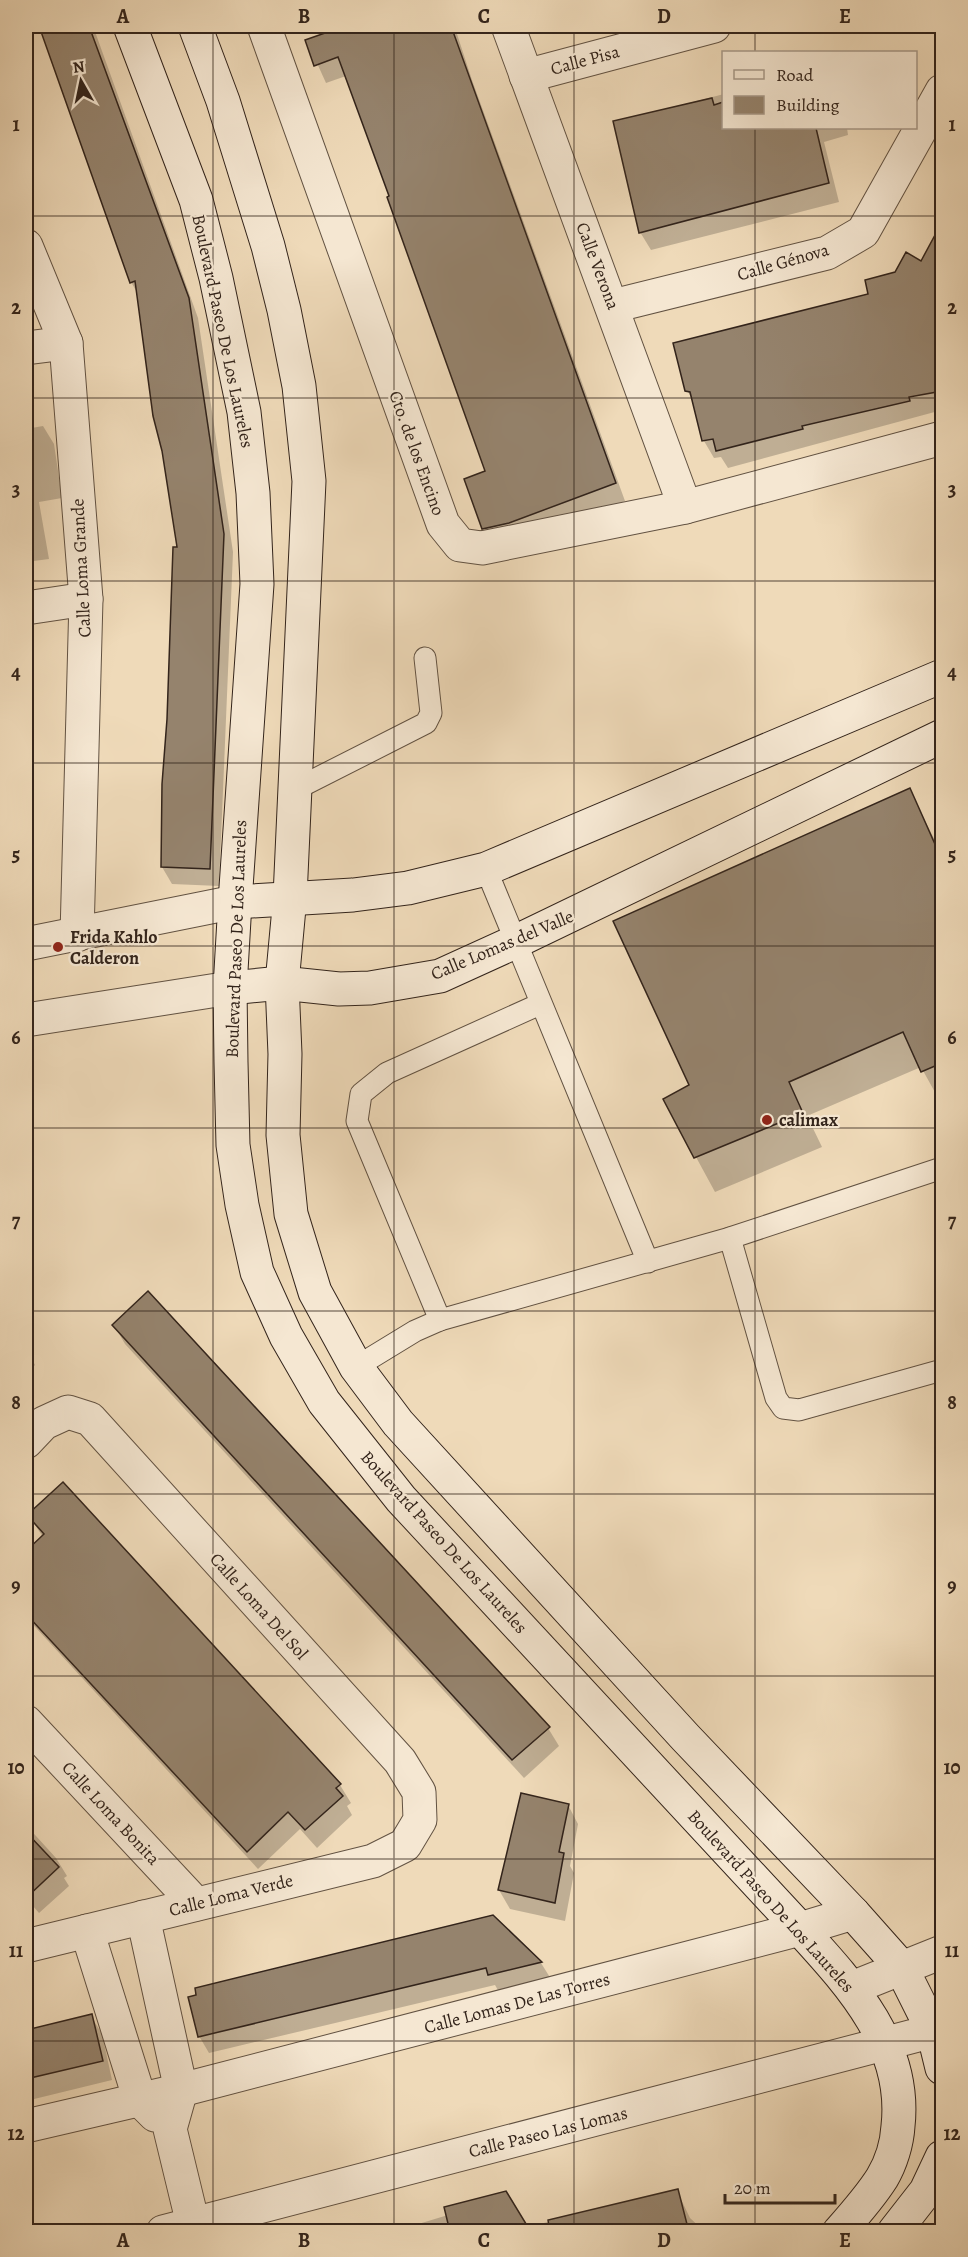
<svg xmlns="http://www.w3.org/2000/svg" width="968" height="2257" font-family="Alegreya,serif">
<rect width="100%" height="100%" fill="#efdab9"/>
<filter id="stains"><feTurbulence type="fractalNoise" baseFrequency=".00333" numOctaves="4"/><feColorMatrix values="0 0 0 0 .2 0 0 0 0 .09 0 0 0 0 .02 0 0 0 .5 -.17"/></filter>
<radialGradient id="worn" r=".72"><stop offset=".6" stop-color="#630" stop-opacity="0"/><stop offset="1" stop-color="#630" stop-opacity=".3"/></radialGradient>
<g fill="#0003">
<polygon points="40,26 93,26 198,318 233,552 219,886 172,884 162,867 179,548 138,294 131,282"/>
<polygon points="321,26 465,26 466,31 457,34 472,80 625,501 519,541 494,546 484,528 487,472 346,76 326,83 307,41 324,35"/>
<polygon points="724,94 724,128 847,128 848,135 824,142 839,202 651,250 640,232 615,122"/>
<polygon points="942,225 942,410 728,468 721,457 714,458 704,441 695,405 687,390 870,296 896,273 921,263"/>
<polygon points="43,426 54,444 62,498 39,502 49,559 26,562 26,429"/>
<polygon points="909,790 942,854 942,1105 921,1067 807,1116 822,1147 715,1192 665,1100 691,1086"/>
<polygon points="114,1325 548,1728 559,1746 524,1778 125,1344"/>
<polygon points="26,1348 35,1365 30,1370 33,1375 26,1383"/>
<polygon points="63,1484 340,1785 351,1803 347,1806 352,1815 317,1848 300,1829 258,1869 26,1617 26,1553 43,1537 29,1516"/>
<polygon points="568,1805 578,1824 570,1866 574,1873 565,1921 510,1909 499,1890"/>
<polygon points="26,1825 56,1858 67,1876 64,1878 69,1886 39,1913 26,1898"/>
<polygon points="493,1916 541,1963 551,1979 499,1992 495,1985 209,2053 199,2036"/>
<polygon points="91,2016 102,2034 112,2080 26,2101 26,2032"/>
<polygon points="677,2191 690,2218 705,2232 392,2232 448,2215 527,2227"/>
</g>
<g fill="#95836d" stroke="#33241b" stroke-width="1.5">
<polygon points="39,26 89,26 189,298 224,534 210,869 161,867 162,784 167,719 173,547 177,547 162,451 153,416 135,281 130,283"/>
<polygon points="345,26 451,26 616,483 509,523 482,529 464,479 485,471 387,197 389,196 338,57 314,66 305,40"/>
<polygon points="712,98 714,105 723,102 723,128 816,128 829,183 639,233 613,121"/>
<polygon points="942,222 942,391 909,397 910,401 802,426 803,429 716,451 713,439 702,441 690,392 685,391 673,343 868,294 865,280 895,272 906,252 921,261"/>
<polygon points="910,788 942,860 942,1063 921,1072 903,1032 789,1082 803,1113 694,1158 663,1099 689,1085 613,921"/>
<polygon points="148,1291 550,1727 512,1760 112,1325"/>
<polygon points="63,1482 341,1784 336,1788 343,1796 305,1830 288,1812 247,1852 26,1614 26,1551 44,1534 27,1515"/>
<polygon points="521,1793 569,1804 559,1852 564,1853 555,1903 498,1890"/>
<polygon points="26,1832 59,1867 26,1898"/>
<polygon points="493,1915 542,1962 488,1975 486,1968 198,2037 188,1997 196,1995 195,1988"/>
<polygon points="92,2014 103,2061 26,2079 26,2030"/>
<polygon points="678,2189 689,2232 550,2232 548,2220"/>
<polygon points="506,2191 531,2232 450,2232 444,2207"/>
</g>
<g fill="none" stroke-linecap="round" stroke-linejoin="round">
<g stroke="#625242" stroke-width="23">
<g id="lane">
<polyline points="294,790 426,723 431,713 425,658"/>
<polyline points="486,869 648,1262"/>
<polyline points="730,1238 776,1398 783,1408 799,1410 942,1370"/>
<polyline points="440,1320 357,1121 361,1094 387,1073 540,1004"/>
<polyline points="356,1367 415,1331 440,1320 730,1238 942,1168"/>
</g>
</g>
<g stroke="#625242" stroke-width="35">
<g id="street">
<polyline points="264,26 443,524 460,545 482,548 685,507 942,438"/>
<polyline points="508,26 685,507"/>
<polyline points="526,76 714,26"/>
<polyline points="26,246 66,343 86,599 77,935"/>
<polyline points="613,306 827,253 863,232 942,91"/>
<polyline points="26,348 66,343"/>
<polyline points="26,608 86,599"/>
<polyline points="26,944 235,902"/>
<polyline points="26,1020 230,988"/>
<polyline points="26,1442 44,1423 68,1412 90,1419 400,1761 419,1792 420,1820 405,1845 373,1861 26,1946"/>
<polyline points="26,1722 196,1904"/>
<polyline points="143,1917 181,2090 170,2129 193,2224"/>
<polyline points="87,1931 140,2100 155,2115"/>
<polyline points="852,1988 942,1952"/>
<polyline points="26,2126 181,2090 800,1929 853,1913"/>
<polyline points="163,2232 933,2031"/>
</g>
</g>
<g stroke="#33241b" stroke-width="35">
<g id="secondary">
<path d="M130 26 196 200 216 278 244 412 253 493 257 584 235 902 230 988 231 1062 233 1145 242 1205 257 1272 286 1336 324 1402 401 1499 800 1929C851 1985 907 2045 898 2126 897 2143 891 2163 882 2178 870 2197 854 2215 839 2232"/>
<polyline points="195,26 223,101 268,246 284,310 299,386 309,481 290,897 282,983 285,1054 283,1135 291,1214 315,1292 356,1367 398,1423 686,1738 853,1913 901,1967 933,2031 942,2068"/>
<polyline points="235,902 353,895 408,888 486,869 942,676"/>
<polyline points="230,988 282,983 339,989 370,988 440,976 517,941 942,736"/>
<polyline points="894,2232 926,2191 942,2157"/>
</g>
</g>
<use href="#lane" stroke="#f5e7d2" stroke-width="21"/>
<use href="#street" stroke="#f5e7d2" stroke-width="33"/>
<use href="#secondary" stroke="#f5e7d2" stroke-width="33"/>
</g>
<path fill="none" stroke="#33241b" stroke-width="1.5" stroke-opacity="0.55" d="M213 26V2232M394 26V2232M574 26V2232M755 26V52M755 128V2232M26 216H942M26 398H942M26 581H942M26 763H942M26 946H942M26 1128H942M26 1311H942M26 1494H942M26 1676H942M26 1859H942M26 2041H942"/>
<g fill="#8f2418" stroke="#f5e7d2" stroke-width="2">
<circle cx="58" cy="947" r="6"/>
<circle cx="767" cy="1120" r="6"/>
</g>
<g text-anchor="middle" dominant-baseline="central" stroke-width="4.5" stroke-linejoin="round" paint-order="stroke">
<g font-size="18" fill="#33241b" stroke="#f5e7d2">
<text transform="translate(585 60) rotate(-15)">Calle Pisa</text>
<text transform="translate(783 262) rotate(-16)">Calle Génova</text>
<text transform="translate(598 266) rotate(69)">Calle Verona</text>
<text transform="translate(223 331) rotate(78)">Boulevard Paseo De Los Laureles</text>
<text transform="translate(417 453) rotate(70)">Cto. de los Encino</text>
<text transform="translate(81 568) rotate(-93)">Calle Loma Grande</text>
<text transform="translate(236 939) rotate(-88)">Boulevard Paseo De Los Laureles</text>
<text transform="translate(502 945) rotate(-23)">Calle Lomas del Valle</text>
<text transform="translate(444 1542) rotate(48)">Boulevard Paseo De Los Laureles</text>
<text transform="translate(259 1606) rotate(48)">Calle Loma Del Sol</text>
<text transform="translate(111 1813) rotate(47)">Calle Loma Bonita</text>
<text transform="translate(231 1895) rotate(-14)">Calle Loma Verde</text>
<text transform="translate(771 1901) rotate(48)">Boulevard Paseo De Los Laureles</text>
<text transform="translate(517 2003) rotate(-15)">Calle Lomas De Las Torres</text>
<text transform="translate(548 2132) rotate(-14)">Calle Paseo Las Lomas</text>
</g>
<g font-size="18" font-weight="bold" fill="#33241b" stroke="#f5e7d2" text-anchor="start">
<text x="70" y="937">Frida Kahlo<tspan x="70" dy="21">Calderon</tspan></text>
<text x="779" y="1120">calimax</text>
</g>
</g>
<rect width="968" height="2257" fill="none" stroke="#efdab9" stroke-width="66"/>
<rect x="722" y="51" width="195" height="78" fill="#f5e7d2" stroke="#a79989" stroke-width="1.5"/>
<rect x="734" y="70" width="30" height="9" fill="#f5e7d2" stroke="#a79989" stroke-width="1.5"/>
<text x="776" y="81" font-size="18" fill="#33241b">Road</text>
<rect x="734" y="96" width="30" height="18" fill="#95836d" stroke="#a79989" stroke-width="1.5"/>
<text x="776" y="111" font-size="18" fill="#33241b">Building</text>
<g transform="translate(81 81) rotate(351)" stroke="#f5e7d2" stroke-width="4.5" paint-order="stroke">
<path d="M0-4.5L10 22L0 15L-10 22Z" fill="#33241b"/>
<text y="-9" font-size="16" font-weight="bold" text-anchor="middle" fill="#33241b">N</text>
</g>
<path d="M725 2194v9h110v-9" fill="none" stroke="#33241b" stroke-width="3"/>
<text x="734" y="2194" font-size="18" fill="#33241b" stroke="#f5e7d2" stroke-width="4.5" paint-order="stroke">20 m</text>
<rect x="33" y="33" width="902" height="2191" fill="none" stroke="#33241b" stroke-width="2"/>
<g font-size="20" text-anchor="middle" font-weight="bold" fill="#33241b">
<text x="123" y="23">A</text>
<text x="304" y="23">B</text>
<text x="484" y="23">C</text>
<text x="664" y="23">D</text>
<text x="845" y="23">E</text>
<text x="16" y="131">1</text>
<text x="952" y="131">1</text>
<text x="16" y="314">2</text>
<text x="952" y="314">2</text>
<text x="16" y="496">3</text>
<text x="952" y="496">3</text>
<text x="16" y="679">4</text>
<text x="952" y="679">4</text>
<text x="16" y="861">5</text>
<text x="952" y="861">5</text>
<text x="16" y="1044">6</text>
<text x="952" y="1044">6</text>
<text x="16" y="1227">7</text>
<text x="952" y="1227">7</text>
<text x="16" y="1409">8</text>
<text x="952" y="1409">8</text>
<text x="16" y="1592">9</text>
<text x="952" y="1592">9</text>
<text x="16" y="1774">10</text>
<text x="952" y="1774">10</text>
<text x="16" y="1957">11</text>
<text x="952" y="1957">11</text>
<text x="16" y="2140">12</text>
<text x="952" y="2140">12</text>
<text x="123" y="2247">A</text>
<text x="304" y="2247">B</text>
<text x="484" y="2247">C</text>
<text x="664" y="2247">D</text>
<text x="845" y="2247">E</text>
</g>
<rect width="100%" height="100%" filter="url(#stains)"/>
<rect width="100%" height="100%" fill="url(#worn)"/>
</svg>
